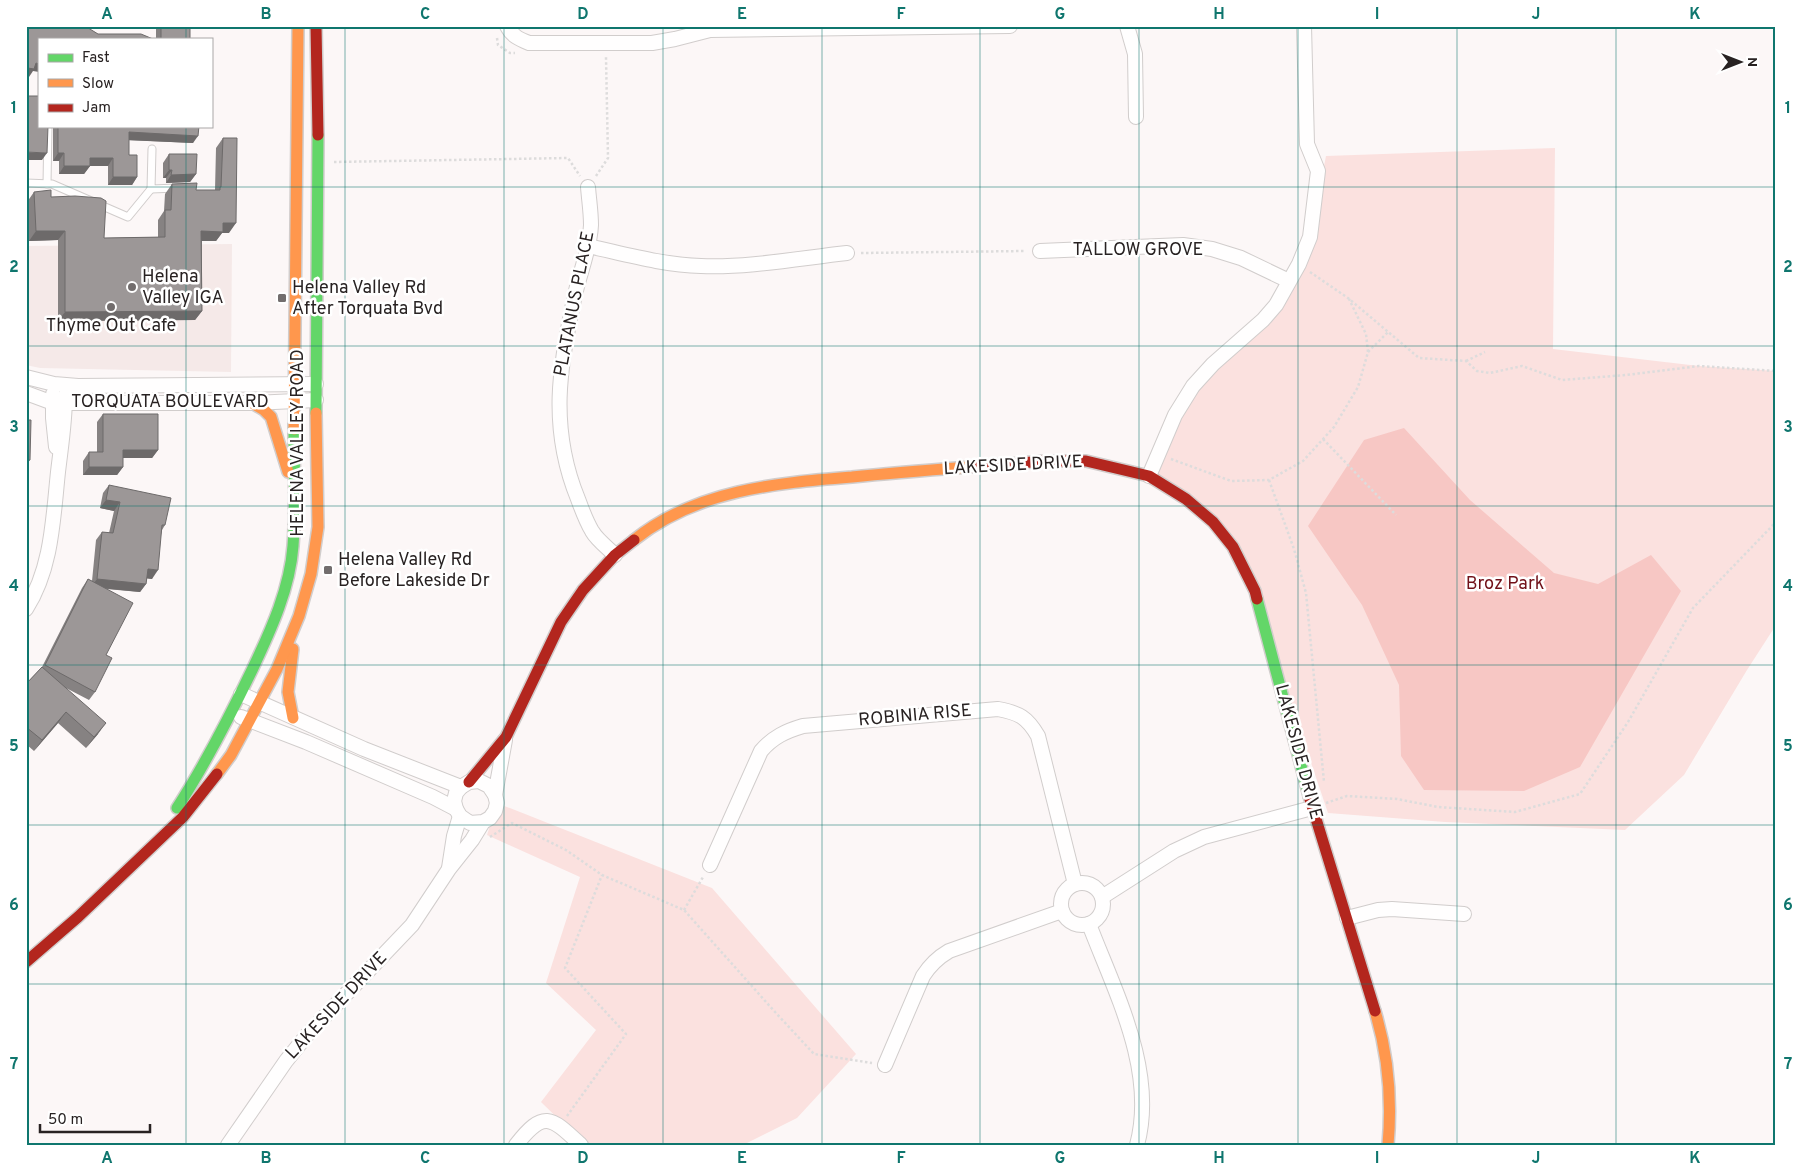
<svg xmlns="http://www.w3.org/2000/svg" width="1802" height="1171" font-family="Overpass,sans-serif">
<rect width="100%" height="100%" fill="#fcf7f7"/>
<polygon fill="#f5e9e8" points="232,244 231,372 40,368 26,365 26,246"/>
<g fill="#fbe1df">
<polygon points="1555,148 1553,349 1699,366 1776,371 1776,625 1747,670 1684,775 1625,830 1445,822 1328,813 1267,632 1233,547 1149,476 1193,386 1263,321 1310,237 1326,156"/>
<polygon points="497,803 712,888 856,1054 797,1118 743,1145 585,1145 541,1102 596,1030 546,983 580,877 487,835"/>
</g>
<polygon fill="#f7c7c4" points="1404,428 1470,500 1554,573 1598,584 1651,555 1681,591 1580,767 1524,791 1424,790 1401,756 1399,685 1362,605 1308,526 1364,440"/>
<g fill="none" stroke-linecap="round" stroke-linejoin="round">
<g stroke="#d1cdcc" stroke-width="9">
<g id="lane">
<polyline points="152,149 151,189 178,188"/>
<polyline points="26,183 52,184 128,217 151,189"/>
<polyline points="47,184 48,126"/>
</g>
</g>
<g stroke="#d1cdcc" stroke-width="16">
<g id="street">
<path d="M507 26C512 36 519 39 529 43H652L675 39 710 30 1010 26"/>
<polyline points="1127,26 1135,54 1136,117"/>
<path d="M588 187C589 200 591 212 591 225 590 249 580 272 575 295 559 367 549 428 578 499 582 510 586 521 592 531 597 540 608 548 615 555"/>
<path d="M588 246C625 254 663 265 701 266 747 268 801 258 847 253"/>
<polyline points="1040,251 1183,245 1212,249 1241,258 1289,281"/>
<polyline points="26,377 54,384 78,386 316,384"/>
<polyline points="26,393 53,403 252,403 316,400"/>
<polyline points="53,394 53,418 56,447"/>
<polyline points="1149,476 1175,415 1193,386 1213,364 1263,320 1276,305 1299,264 1310,237 1318,171 1307,144 1304,26"/>
<path d="M26 609C52 568 53 519 58 472 61 446 65 422 65 396"/>
<polyline points="241,694 364,749 461,787"/>
<polyline points="241,717 306,742 433,797 456,809"/>
<polyline points="495,795 505,740"/>
<path d="M710 865 761 751C773 737 786 731 803 726L998 709C1019 713 1027 717 1038 736L1075 884"/>
<polyline points="449,868 454,836 460,816"/>
<circle cx="1082" cy="904" r="21"/>
<polyline points="1102,897 1174,851 1204,837 1312,808"/>
<polyline points="1347,918 1378,910 1392,909 1464,914"/>
<path d="M1089 924C1115 992 1157 1071 1137 1145"/>
<path d="M885 1065 923 976C930 965 937 958 949 951L1062 911"/>
<polyline points="228,1145 286,1061 307,1035 412,925 449,869 472,840 483,822 490,818 495,811 497,803 495,795 489,786 479,781 469,782 461,787 456,793 454,801 456,809 460,816 470,823 483,822"/>
<path d="M516 1145C544 1109 551 1117 581 1145"/>
</g>
</g>
<g stroke="#d1cdcc" stroke-width="14">
<g id="fast">
<polyline points="316,413 318,135"/>
<polyline points="1257,599 1309,796"/>
<path d="M177 808C206 763 230 716 253 668 271 630 290 588 293 546 296 507 294 467 294 429"/>
</g>
</g>
<g stroke="#d1cdcc" stroke-width="14">
<g id="slow">
<polyline points="252,403 264,410 271,417 288,472"/>
<polyline points="294,429 298,26"/>
<path d="M634 540C696 490 776 483 852 477 891 473 930 470 969 467"/>
<polyline points="293,649 288,692 293,718"/>
<polyline points="217,774 231,755 277,669 299,616 311,574 318,527 316,413"/>
<path d="M1375 1011C1388 1054 1392 1100 1388 1145"/>
</g>
</g>
<g stroke="#d1cdcc" stroke-width="14">
<g id="jam">
<polyline points="316,26 318,135"/>
<polyline points="969,467 1046,461 1086,461 1149,476 1186,499 1213,522 1233,547 1255,591 1257,599"/>
<polyline points="469,782 506,737 561,622 583,590 615,555 634,540"/>
<polyline points="1309,796 1375,1011"/>
<polyline points="26,962 78,917 183,817 217,774"/>
</g>
</g>
<g stroke="#dddcdc" stroke-width="2.5" stroke-dasharray="2.5 2.5" stroke-linecap="butt">
<polyline points="497,38 498,45 510,53 515,53"/>
<polyline points="334,162 568,158 580,176"/>
<polyline points="596,176 608,158 606,57"/>
<polyline points="861,253 1026,251"/>
<polyline points="1310,272 1348,298 1419,358 1466,361 1477,371 1490,373 1522,366 1562,380 1626,375 1699,366 1776,371"/>
<polyline points="1368,352 1388,332"/>
<polyline points="1466,361 1485,352"/>
<polyline points="1323,439 1396,515"/>
<polyline points="1171,459 1231,481 1269,480 1303,461 1334,427 1358,387 1368,352 1366,334 1349,299"/>
<polyline points="1269,480 1294,549 1306,593 1324,782"/>
<polyline points="1326,803 1347,796 1397,799 1438,807 1515,812 1580,794 1628,722 1693,608 1776,522"/>
<polyline points="490,837 512,823 566,850 602,875 684,910 775,1012 814,1054 872,1063"/>
<polyline points="684,910 703,877"/>
<polyline points="567,1116 626,1034 565,968 602,875"/>
</g>
<use href="#lane" stroke="#fffefe" stroke-width="7"/>
<use href="#street" stroke="#fffefe" stroke-width="14"/>
<use href="#fast" stroke="#63d668" stroke-width="11"/>
<use href="#slow" stroke="#ff974d" stroke-width="11"/>
<use href="#jam" stroke="#b3261e" stroke-width="11"/>
</g>
<g fill="#868282">
<rect x="156" y="26" width="34" height="13"/>
<polygon points="53,126 199,126 193,143 129,140 129,155 137,177 132,185 108,185 108,166 90,166 84,174 59,174 59,161 53,161"/>
<polygon points="223,138 229,233 222,233 216,241 202,241 202,311 195,320 58,321 58,240 29,241 27,202 34,192 51,197 104,238 158,237 158,220 164,211 165,194 172,184 196,190 215,190 216,148"/>
<polygon points="169,154 196,174 190,182 166,183 166,178 163,178 163,163"/>
<polygon points="103,414 158,450 152,458 123,458 123,467 117,475 83,475 83,461 89,452 97,452 97,422"/>
<polygon points="109,485 165,525 162,530 152,579 147,578 146,584 140,592 106,589 106,655 95,692 89,700 66,688 98,734 86,748 58,723 34,751 26,744 26,684 42,667 82,588 88,579 92,581 96,540 102,532 109,533 114,511 100,508 103,493"/>
</g>
<g fill="#6d6a6a">
<polygon points="36,63 39,64 39,72 33,71 29,77 26,76 28,68"/>
<polygon points="129,132 198,136 193,143 124,140"/>
<polygon points="26,152 47,153 42,160 26,160"/>
<polygon points="58,153 64,153 59,161 53,161"/>
<polygon points="90,158 113,158 108,166 84,166"/>
<polygon points="64,166 90,166 84,174 59,174"/>
<polygon points="169,170 172,170 166,178 163,178"/>
<polygon points="196,174 190,182 166,183 171,175"/>
<polygon points="113,177 137,177 132,185 108,185"/>
<polygon points="223,223 236,223 229,233 222,233 216,241 195,241 201,231"/>
<polygon points="36,231 65,231 58,240 29,241"/>
<polygon points="202,311 195,320 58,321 65,312"/>
<polygon points="123,450 158,450 152,458 117,458"/>
<polygon points="26,460 30,460 26,465"/>
<polygon points="89,467 123,467 117,475 83,475"/>
<polygon points="106,500 120,502 114,511 100,508"/>
<polygon points="148,569 158,570 152,579 142,578"/>
<polygon points="97,579 146,584 140,592 91,587"/>
<polygon points="66,712 58,723 34,751 42,740"/>
<polygon points="106,723 98,734 86,748 94,737"/>
</g>
<g fill="#9c9797" stroke="#6d6a6a">
<polygon points="26,26 85,26 98,34 141,34 153,39 39,39 39,64 36,63 34,69 28,68 28,96 39,96 39,126 48,126 47,153 26,152"/>
<rect x="161" y="26" width="29" height="13"/>
<polygon points="58,126 199,126 198,136 129,132 129,155 137,155 137,177 113,177 113,158 90,158 90,166 64,166 64,153 58,153"/>
<polygon points="223,138 237,138 236,223 223,223 223,232 201,231 202,311 65,312 65,231 36,231 34,192 51,190 51,197 75,196 101,198 106,201 104,238 165,237 165,210 171,210 172,184 197,183 196,190 220,190 220,187 221,187"/>
<polygon points="169,154 197,154 196,174 171,175 172,170 169,170"/>
<polygon points="103,414 158,414 158,450 123,450 123,467 89,467 89,452 103,452"/>
<polygon points="26,420 31,420 30,460 26,460"/>
<polygon points="109,485 171,498 165,525 162,525 158,570 148,569 146,584 97,579 102,532 113,533 120,502 106,500"/>
<polygon points="88,579 133,603 106,655 112,658 95,692 45,665"/>
<polygon points="42,667 106,723 94,737 66,712 42,740 26,727 26,684"/>
</g>
<path fill="none" stroke="#0f766e" stroke-width="1" stroke-opacity="0.55" d="M186 26V39M345 26V1145M504 26V1145M663 26V1145M822 26V1145M980 26V1145M1139 26V1145M1298 26V1145M1457 26V1145M1616 26V1145M186 126V1145M26 187H1776M26 346H1776M26 506H1776M26 665H1776M26 825H1776M26 984H1776"/>
<g fill="#726d6d" stroke="#fff" stroke-width="2">
<circle cx="132" cy="287" r="5"/>
<rect x="277" y="293" width="10" height="10" rx="2.5"/>
<circle cx="111" cy="307" r="5"/>
<rect x="323" y="565" width="10" height="10" rx="2.5"/>
</g>
<g text-anchor="middle" dominant-baseline="central" stroke-width="5" stroke-linejoin="round" paint-order="stroke">
<g font-size="18" fill="#282222" stroke="#fff">
<text x="1138" y="250">TALLOW GROVE</text>
<text transform="translate(575 304) rotate(-79)">PLATANUS PLACE</text>
<text x="170" y="402">TORQUATA BOULEVARD</text>
<text transform="translate(298 443) rotate(-90)">HELENA VALLEY ROAD</text>
<text transform="translate(1013 466) rotate(-3)">LAKESIDE DRIVE</text>
<text transform="translate(915 716) rotate(-5)">ROBINIA RISE</text>
<text transform="translate(1298 752) rotate(75)">LAKESIDE DRIVE</text>
<text transform="translate(337 1006) rotate(-47)">LAKESIDE DRIVE</text>
</g>
<g font-size="18" fill="#282222" stroke="#fff" text-anchor="start">
<text x="142" y="277">Helena<tspan x="142" dy="21">Valley IGA</tspan></text>
<text x="292" y="288">Helena Valley Rd<tspan x="292" dy="21">After Torquata Bvd</tspan></text>
<text x="111" y="326" text-anchor="middle">Thyme Out Cafe</text>
<text x="338" y="560">Helena Valley Rd<tspan x="338" dy="21">Before Lakeside Dr</tspan></text>
</g>
<g font-size="18" fill="#711119" stroke="#fff">
<text x="1505" y="584">Broz Park</text>
</g>
</g>
<rect width="1802" height="1171" fill="none" stroke="#ffffff" stroke-width="55"/>
<rect x="38" y="38" width="175" height="90" fill="#ffffff" stroke="#a9a7a7"/>
<rect x="48" y="54" width="25" height="8" fill="#63d668" stroke="#a9a7a7"/>
<text x="82" y="62" font-size="15" fill="#282222">Fast</text>
<rect x="48" y="79" width="25" height="8" fill="#ff974d" stroke="#a9a7a7"/>
<text x="82" y="88" font-size="15" fill="#282222">Slow</text>
<rect x="48" y="104" width="25" height="8" fill="#b3261e" stroke="#a9a7a7"/>
<text x="82" y="112" font-size="15" fill="#282222">Jam</text>
<g transform="translate(1740 62) rotate(90)" stroke="#ffffff" stroke-width="4" paint-order="stroke">
<path d="M0-4L9 19L0 12L-9 19Z" fill="#282222"/>
<text y="-8" font-size="14" font-weight="bold" text-anchor="middle" fill="#282222">N</text>
</g>
<path d="M40 1124v8h110v-8" fill="none" stroke="#282222" stroke-width="2.5"/>
<text x="48" y="1124" font-size="15" fill="#282222" stroke="#ffffff" stroke-width="4" paint-order="stroke">50 m</text>
<rect x="28" y="28" width="1746" height="1116" fill="none" stroke="#0f766e" stroke-width="2"/>
<g font-size="16" text-anchor="middle" font-weight="bold" fill="#0f766e">
<text x="107" y="19">A</text>
<text x="266" y="19">B</text>
<text x="425" y="19">C</text>
<text x="583" y="19">D</text>
<text x="742" y="19">E</text>
<text x="901" y="19">F</text>
<text x="1060" y="19">G</text>
<text x="1219" y="19">H</text>
<text x="1377" y="19">I</text>
<text x="1536" y="19">J</text>
<text x="1695" y="19">K</text>
<text x="14" y="113">1</text>
<text x="1788" y="113">1</text>
<text x="14" y="272">2</text>
<text x="1788" y="272">2</text>
<text x="14" y="432">3</text>
<text x="1788" y="432">3</text>
<text x="14" y="591">4</text>
<text x="1788" y="591">4</text>
<text x="14" y="751">5</text>
<text x="1788" y="751">5</text>
<text x="14" y="910">6</text>
<text x="1788" y="910">6</text>
<text x="14" y="1069">7</text>
<text x="1788" y="1069">7</text>
<text x="107" y="1163">A</text>
<text x="266" y="1163">B</text>
<text x="425" y="1163">C</text>
<text x="583" y="1163">D</text>
<text x="742" y="1163">E</text>
<text x="901" y="1163">F</text>
<text x="1060" y="1163">G</text>
<text x="1219" y="1163">H</text>
<text x="1377" y="1163">I</text>
<text x="1536" y="1163">J</text>
<text x="1695" y="1163">K</text>
</g>
</svg>
